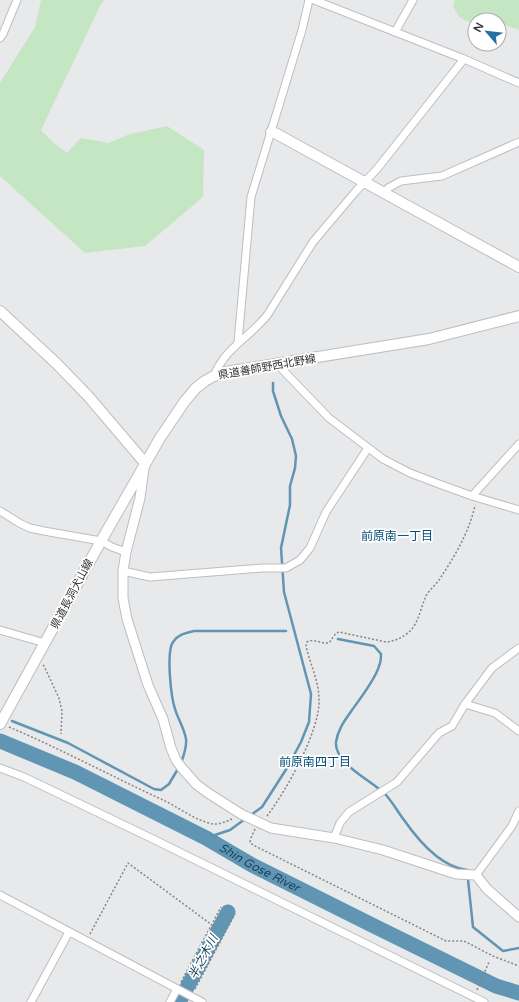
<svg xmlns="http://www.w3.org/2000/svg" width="519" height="1002" font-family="'Varela Round','Noto Sans JP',sans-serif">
<rect width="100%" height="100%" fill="#e8e9ea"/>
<g fill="#c5e6c2">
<polygon points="41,0 104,0 101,4 41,130 54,143 67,153 81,138 108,143 130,134 167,126 204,150 203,197 145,246 85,253 0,176 0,83 35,27"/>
<polygon points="455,0 519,0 519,30 502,24 499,26 499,20 475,20 475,25 459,17 453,6"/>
</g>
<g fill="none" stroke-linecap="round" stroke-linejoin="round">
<g stroke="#6095b4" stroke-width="2.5">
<path d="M338 639 374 646 381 654C381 658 381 662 379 666 376 678 360 699 352 710 345 720 338 729 336 742 334 764 373 781 386 795 393 803 398 812 404 820 418 840 441 867 467 870L473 927 503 951 519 948"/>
<polyline points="12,721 68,743 154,789 161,790 169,784 179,767"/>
<path d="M181 763C184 755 187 747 186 739 184 728 178 719 175 709 171 697 166 652 173 642 178 634 186 633 194 631H286"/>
<polyline points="251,815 262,807 287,768 301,742 309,722 311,694 284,592 281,548 290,505 290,486 295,468 296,456 292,439 281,416 273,391 273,383"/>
<polyline points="206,838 230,830 245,819"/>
</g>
<g stroke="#6095b4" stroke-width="15">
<path id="s1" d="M0 741 75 772 206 838 252 865 374 926 496 986 519 993"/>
<polyline points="179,1002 228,912"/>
</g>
<g stroke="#bebec0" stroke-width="9">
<g id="minor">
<polyline points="314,0 464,59 519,83"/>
<polyline points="395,32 413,0"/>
<polyline points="0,38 3,34 17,0"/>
<polyline points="385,194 388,188 401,181 442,176 519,142"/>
<polyline points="238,342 251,197 302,30 309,0"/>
<polyline points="277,364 329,418 383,459 410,473 439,484 472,496 519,510"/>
<path d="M214 376C226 346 250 338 268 314L313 242 356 191 377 169 464 59"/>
<polyline points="472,496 519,444"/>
<polyline points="0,511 21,524 30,528 44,531 101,541 112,547 126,552"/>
<polyline points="123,571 150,577 262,568 286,568 300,560 310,548 326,512 368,448"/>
<polyline points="0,630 45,643"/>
<polyline points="465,704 492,668 519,648"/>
<polyline points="0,768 24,777 155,840 484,1002"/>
<polyline points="334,838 340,823 349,812 397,782 439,733 452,726 465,704 495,713 519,731"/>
<polyline points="476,875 512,826 519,811"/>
<polyline points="0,895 202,1002"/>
<polyline points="31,1002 69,932"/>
<polyline points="170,1002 177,989"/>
</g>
</g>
<g stroke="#bebec0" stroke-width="11">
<polyline id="tertiary" points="144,469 140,498 126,552 123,571 123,598 127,619 148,685 163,719 171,748 176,760 181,767 196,784 208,793 241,814 271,828 334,838 383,850 456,874 476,875 487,889 519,917"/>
</g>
<g stroke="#bebec0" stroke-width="12">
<g id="secondary">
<polyline points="271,132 275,133 519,267"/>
<polyline points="0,311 57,364 88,396 145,463"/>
<polyline points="0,724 101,541 160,438 185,401 196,388 205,381 214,376 225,372 429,339 519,316"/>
</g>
</g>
<g stroke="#858586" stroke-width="1.5" stroke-dasharray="2 2" stroke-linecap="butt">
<polyline points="43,665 44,666 59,698 62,711 61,734"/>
<path d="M9 727C61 749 111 776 163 800 178 807 193 819 209 823 216 826 225 822 232 819"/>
<path d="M267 816C286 791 320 731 319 700 319 681 310 664 306 646L307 642C314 638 321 644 329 643L336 633 339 632 386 642C396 641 404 637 411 630 419 621 421 607 426 596 430 589 437 584 441 577 455 556 470 530 475 505"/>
<polyline points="255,829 251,838 250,842 253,845 446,941 464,941 493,956 519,966"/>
<polyline points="90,934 128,863 212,925"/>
<polyline points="181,982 221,907"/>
<polyline points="195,989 235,914"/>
<polyline points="477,990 489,962"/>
</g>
<use href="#minor" stroke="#fff" stroke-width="7"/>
<use href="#tertiary" stroke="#fff" stroke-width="9"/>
<use href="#secondary" stroke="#fff" stroke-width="10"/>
</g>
<g text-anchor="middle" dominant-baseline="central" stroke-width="3.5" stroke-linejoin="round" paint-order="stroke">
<g font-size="11" fill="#323233" stroke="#fff">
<text transform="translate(267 367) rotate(-10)">県道善師野西北野線</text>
<text transform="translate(72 594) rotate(-62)">県道長洞犬山線</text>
</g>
<g font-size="12" fill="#004d7a" stroke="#fff">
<text x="397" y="536">前原南一丁目</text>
<text x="315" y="762">前原南四丁目</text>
</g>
<g font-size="12" font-style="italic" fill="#19445c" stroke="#fff">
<text stroke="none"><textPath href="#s1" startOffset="289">Shin Gose River</textPath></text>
<text transform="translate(203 957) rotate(-62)">半之木川</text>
</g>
</g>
<g transform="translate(487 32) rotate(298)"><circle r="19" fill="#ffffff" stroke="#adadad"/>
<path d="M0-3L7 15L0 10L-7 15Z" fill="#266fa3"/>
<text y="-6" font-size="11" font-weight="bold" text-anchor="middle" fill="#323233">N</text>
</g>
</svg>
